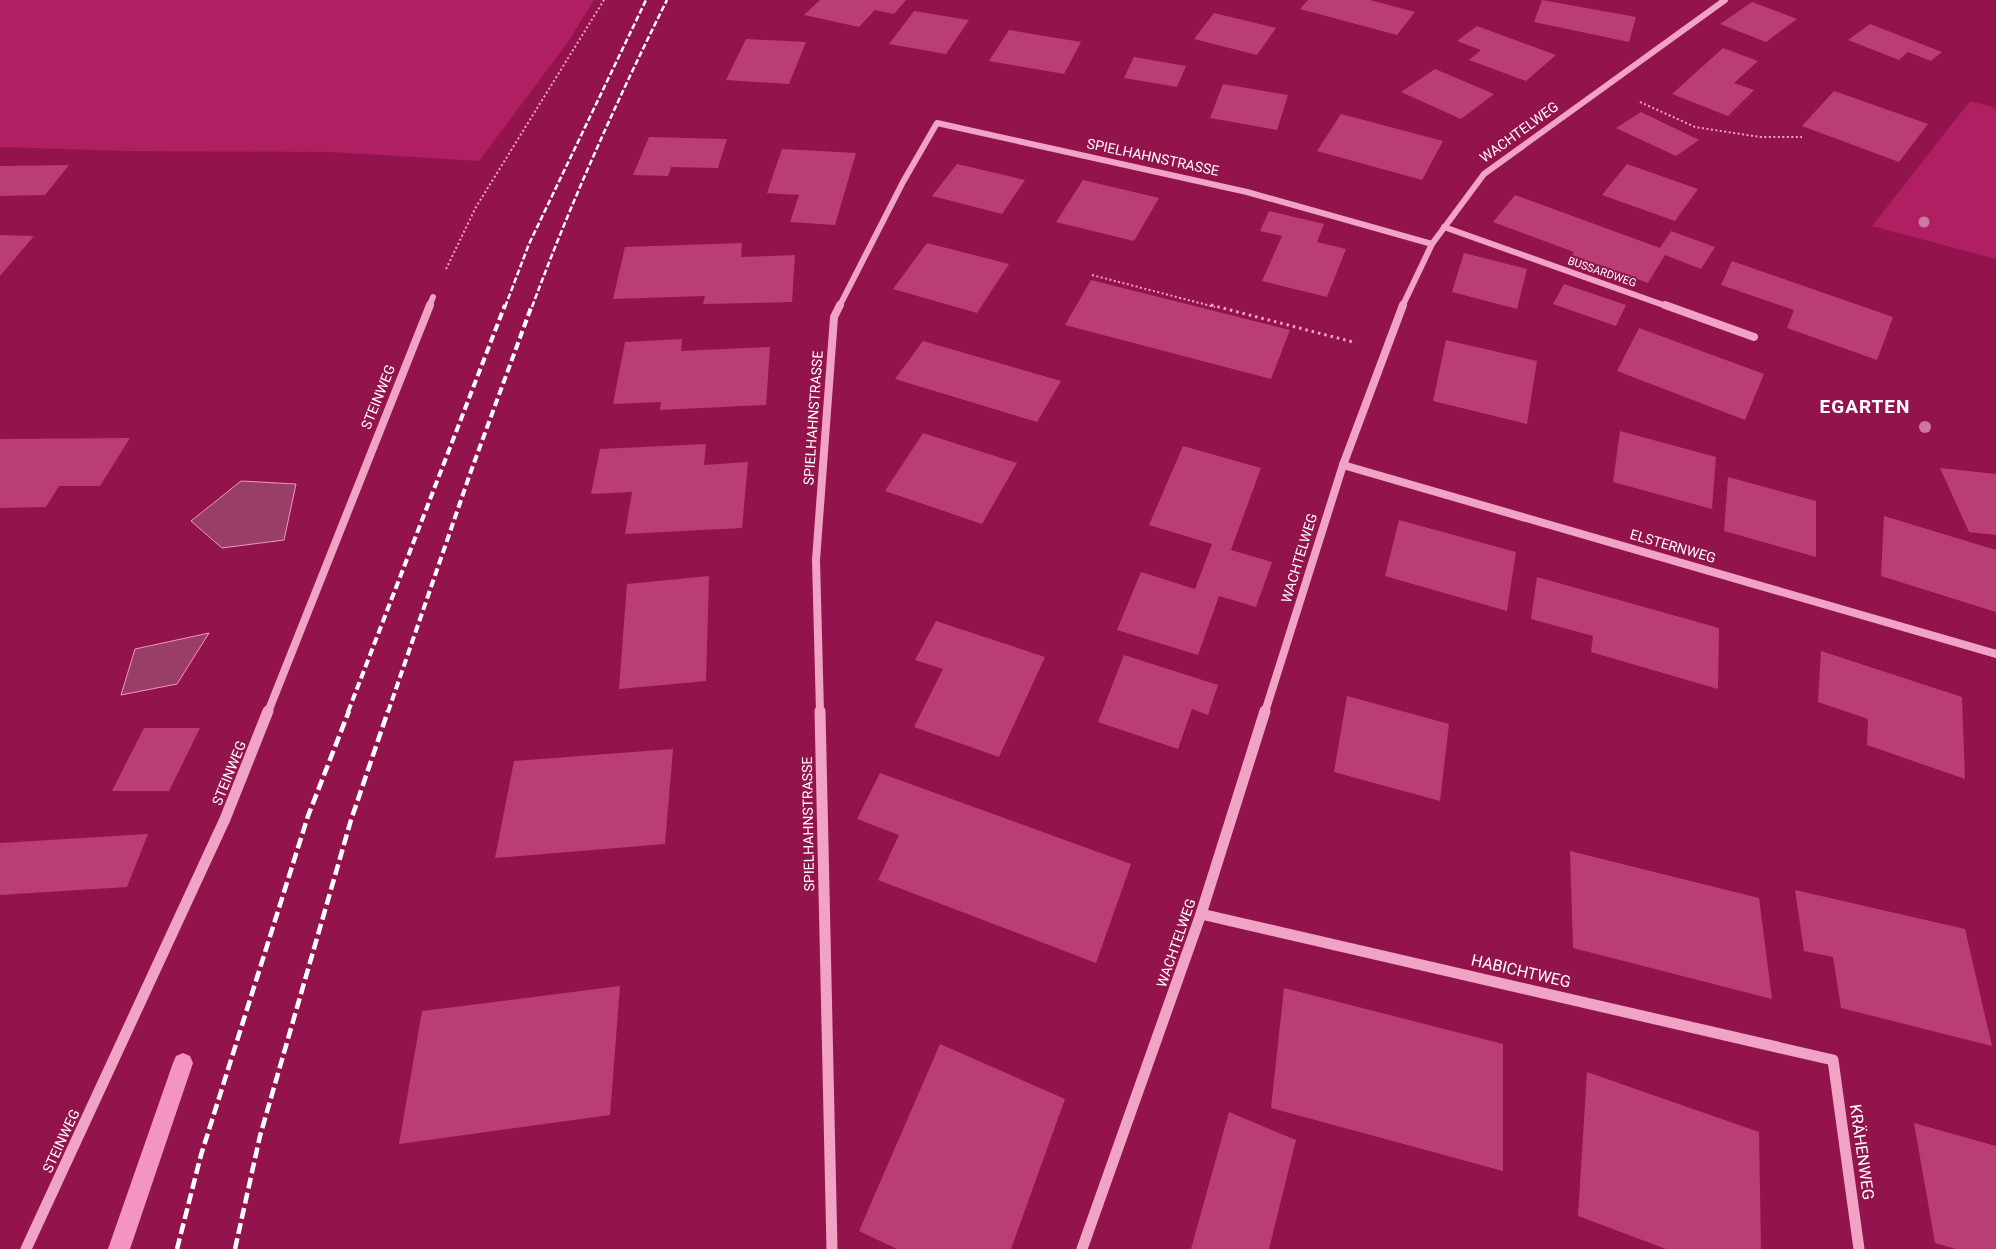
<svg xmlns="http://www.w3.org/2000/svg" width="1996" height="1249" font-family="Roboto,sans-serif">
<rect width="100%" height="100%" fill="#93144c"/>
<g fill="#af1f61">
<polygon points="0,0 594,0 568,42 479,161 331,152 128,151 0,147"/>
<polygon points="1970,101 1996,108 1996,259 1872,226"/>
</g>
<g fill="#993e65" stroke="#f495c1">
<polygon points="241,481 296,484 284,540 222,548 191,521"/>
<polygon points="209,633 177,684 121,695 135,649"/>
</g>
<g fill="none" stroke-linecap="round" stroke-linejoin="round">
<polygon fill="#f495c1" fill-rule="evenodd" points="183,1053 190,1056 193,1063 130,1249 108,1249 173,1063 176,1056"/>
</g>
<g fill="#bb3d75">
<polygon points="820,0 906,0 894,14 875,10 859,27 804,15"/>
<polygon points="1308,0 1370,0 1415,12 1397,35 1300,9"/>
<polygon points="1542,0 1636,17 1629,42 1534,22"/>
<polygon points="1752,2 1797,19 1766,42 1720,24"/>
<polygon points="914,11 969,20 946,54 889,44"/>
<polygon points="1214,13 1276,28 1257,55 1194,39"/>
<polygon points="1870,24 1942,52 1931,61 1908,52 1899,60 1848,40"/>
<polygon points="1477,26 1556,55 1526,81 1469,60 1481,50 1457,41"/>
<polygon points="1009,30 1081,42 1064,74 989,61"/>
<polygon points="746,39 806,42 789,84 726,80"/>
<polygon points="1723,48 1758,61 1734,83 1754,90 1728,116 1672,94"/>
<polygon points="1134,57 1186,66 1177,87 1124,78"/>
<polygon points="1435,69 1494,94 1461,119 1401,92"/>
<polygon points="1223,84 1288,95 1277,130 1210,118"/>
<polygon points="1834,91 1928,124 1899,162 1802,126"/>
<polygon points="1641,112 1699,140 1676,156 1616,128"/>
<polygon points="1341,114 1443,141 1422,180 1317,151"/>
<polygon points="649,137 727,139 718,168 671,167 668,176 633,175"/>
<polygon points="782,149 856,153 835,225 790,222 799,195 767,193"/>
<polygon points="957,164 1025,180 1002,214 932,196"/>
<polygon points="1627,164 1698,189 1675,221 1602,195"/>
<polygon points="69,165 45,195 0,196 0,166"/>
<polygon points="1083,180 1159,198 1134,241 1056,222"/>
<polygon points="1515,195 1660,248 1671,231 1715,247 1701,269 1665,255 1648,283 1572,255 1574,252 1493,222"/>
<polygon points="1269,211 1324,224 1317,242 1346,249 1327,297 1262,281 1282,236 1260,231"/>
<polygon points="0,235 34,236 0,276"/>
<polygon points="742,243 741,257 795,255 792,302 703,304 705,296 613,299 625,247"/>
<polygon points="927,243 1009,264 977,313 893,289"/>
<polygon points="1464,253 1527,269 1517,309 1452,292"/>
<polygon points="1732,261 1893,317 1877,360 1787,328 1794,310 1721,285"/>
<polygon points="1091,280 1290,330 1271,379 1065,325"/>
<polygon points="1564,284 1626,305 1616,326 1553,304"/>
<polygon points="1639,328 1764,374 1745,420 1617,371"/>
<polygon points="682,339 681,351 770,347 766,405 660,410 661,402 613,404 625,342"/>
<polygon points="1446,340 1537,361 1527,424 1433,401"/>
<polygon points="923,341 1061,381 1037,422 895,379"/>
<polygon points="1620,431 1716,457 1712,509 1613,482"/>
<polygon points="923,433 1017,463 982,524 885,491"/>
<polygon points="130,438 100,486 59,486 46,507 0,508 0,439"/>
<polygon points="706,444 704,465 748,462 742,528 625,534 632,492 591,494 600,449"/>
<polygon points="1183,446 1261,468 1231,550 1272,562 1256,607 1219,596 1198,655 1117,630 1141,572 1195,589 1212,544 1149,525"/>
<polygon points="1940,468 1996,474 1996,535 1969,532"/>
<polygon points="1728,477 1816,501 1816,557 1724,531"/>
<polygon points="1884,516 1996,550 1996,612 1881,576"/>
<polygon points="1399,520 1516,552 1507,611 1385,576"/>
<polygon points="709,576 706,681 619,689 627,584"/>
<polygon points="1537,577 1719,628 1718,689 1591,652 1593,636 1531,619"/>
<polygon points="936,621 1045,657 999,757 914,727 943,669 915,660"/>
<polygon points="1821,651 1962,697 1965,779 1867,745 1868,719 1818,702"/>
<polygon points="1124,655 1218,685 1208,715 1192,709 1178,749 1098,722"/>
<polygon points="1347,696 1449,724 1440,801 1334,772"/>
<polygon points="144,728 200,728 169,791 112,791"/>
<polygon points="673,749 665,844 495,858 514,761"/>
<polygon points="880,773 1131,864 1096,963 878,880 899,835 857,819"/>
<polygon points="148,834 127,887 0,895 0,843"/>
<polygon points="1570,851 1759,898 1772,999 1573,948"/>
<polygon points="1795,890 1965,929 1992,1046 1841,1008 1833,957 1804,951"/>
<polygon points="620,986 610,1115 399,1144 422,1011"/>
<polygon points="1284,988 1503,1044 1503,1171 1271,1108"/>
<polygon points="940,1044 1065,1099 1011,1249 897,1249 859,1231"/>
<polygon points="1587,1072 1759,1132 1761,1249 1666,1249 1578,1216"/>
<polygon points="1229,1112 1296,1140 1269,1249 1191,1249"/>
<polygon points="1914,1123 1996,1146 1996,1249 1956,1249 1935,1243"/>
</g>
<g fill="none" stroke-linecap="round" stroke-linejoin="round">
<g stroke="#f1a3c6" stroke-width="2" stroke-dasharray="2 2.5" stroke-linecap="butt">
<polyline points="1640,102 1695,127 1760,137 1802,137"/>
<polyline points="446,269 476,207 604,0"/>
<polyline points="1092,275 1215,307"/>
</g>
<polyline stroke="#f1a3c6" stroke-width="3" stroke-dasharray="2.5 4" stroke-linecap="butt" points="1211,305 1353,342"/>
<g stroke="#f1a3c6" stroke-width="6">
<polyline points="1444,227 1669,307"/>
<polyline points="429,307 433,297"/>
<polyline points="839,307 903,182 937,123 1247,192 1432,244"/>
<polyline points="1402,307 1432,244 1484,174 1725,0"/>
</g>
<g stroke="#f1a3c6" stroke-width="8">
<polyline points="1665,305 1754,337"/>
<polyline points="1343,465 1996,654"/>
<polyline points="268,712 430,305"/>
<polyline points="820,712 816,560 834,317 840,305"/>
<polyline points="1265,712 1343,465 1403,305"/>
</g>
<g stroke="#f1a3c6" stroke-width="11">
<polyline points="820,711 832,1249"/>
<polyline points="1201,914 1833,1060 1859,1249"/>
<polyline points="26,1249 225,819 268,711"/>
<polyline points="1082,1249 1201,914 1265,711"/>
</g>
<g stroke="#fff" stroke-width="2.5" stroke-dasharray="6 2.5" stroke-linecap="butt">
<polyline points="505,307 529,244 646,0"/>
<path d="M532 307C571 202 617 100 667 0"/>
</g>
<g stroke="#fff" stroke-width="4" stroke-dasharray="8 4" stroke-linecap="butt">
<polyline points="348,712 505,305"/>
<polyline points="388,712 471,471 532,305"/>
</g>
<g stroke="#fff" stroke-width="4.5" stroke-dasharray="11 4.5" stroke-linecap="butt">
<polyline points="177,1249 201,1155 308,816 349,711"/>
<polyline points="235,1249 260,1136 351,820 388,711"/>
</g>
</g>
<g fill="#cd789e">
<circle cx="1924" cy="222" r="5.5"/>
<circle cx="1925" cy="427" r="6"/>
</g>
<g text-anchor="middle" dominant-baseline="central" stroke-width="4" stroke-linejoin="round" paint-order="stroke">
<g font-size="11" fill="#fff" stroke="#93144c">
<text transform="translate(1602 272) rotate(19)">BUSSARDWEG</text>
</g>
<g font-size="14" fill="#fff" stroke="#93144c">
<text transform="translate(1519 132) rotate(-36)">WACHTELWEG</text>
<text transform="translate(1153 157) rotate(12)">SPIELHAHNSTRASSE</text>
<text transform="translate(378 397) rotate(-68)">STEINWEG</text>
<text transform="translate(813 418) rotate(-86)">SPIELHAHNSTRASSE</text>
<text transform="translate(1673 546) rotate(16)">ELSTERNWEG</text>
<text transform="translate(1299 558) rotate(-73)">WACHTELWEG</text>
<text transform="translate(229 773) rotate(-68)">STEINWEG</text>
<text transform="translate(808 824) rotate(-91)">SPIELHAHNSTRASSE</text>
<text transform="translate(1176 943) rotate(-71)">WACHTELWEG</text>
<text transform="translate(61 1141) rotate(-65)">STEINWEG</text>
</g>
<g font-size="16" fill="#fff" stroke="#93144c">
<text transform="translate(1521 971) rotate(13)">HABICHTWEG</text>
<text transform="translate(1862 1152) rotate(82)">KRÄHENWEG</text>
</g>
<g font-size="19" font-weight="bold" letter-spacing="1" fill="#fff" stroke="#93144c">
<text x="1865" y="406">EGARTEN</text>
</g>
</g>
</svg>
